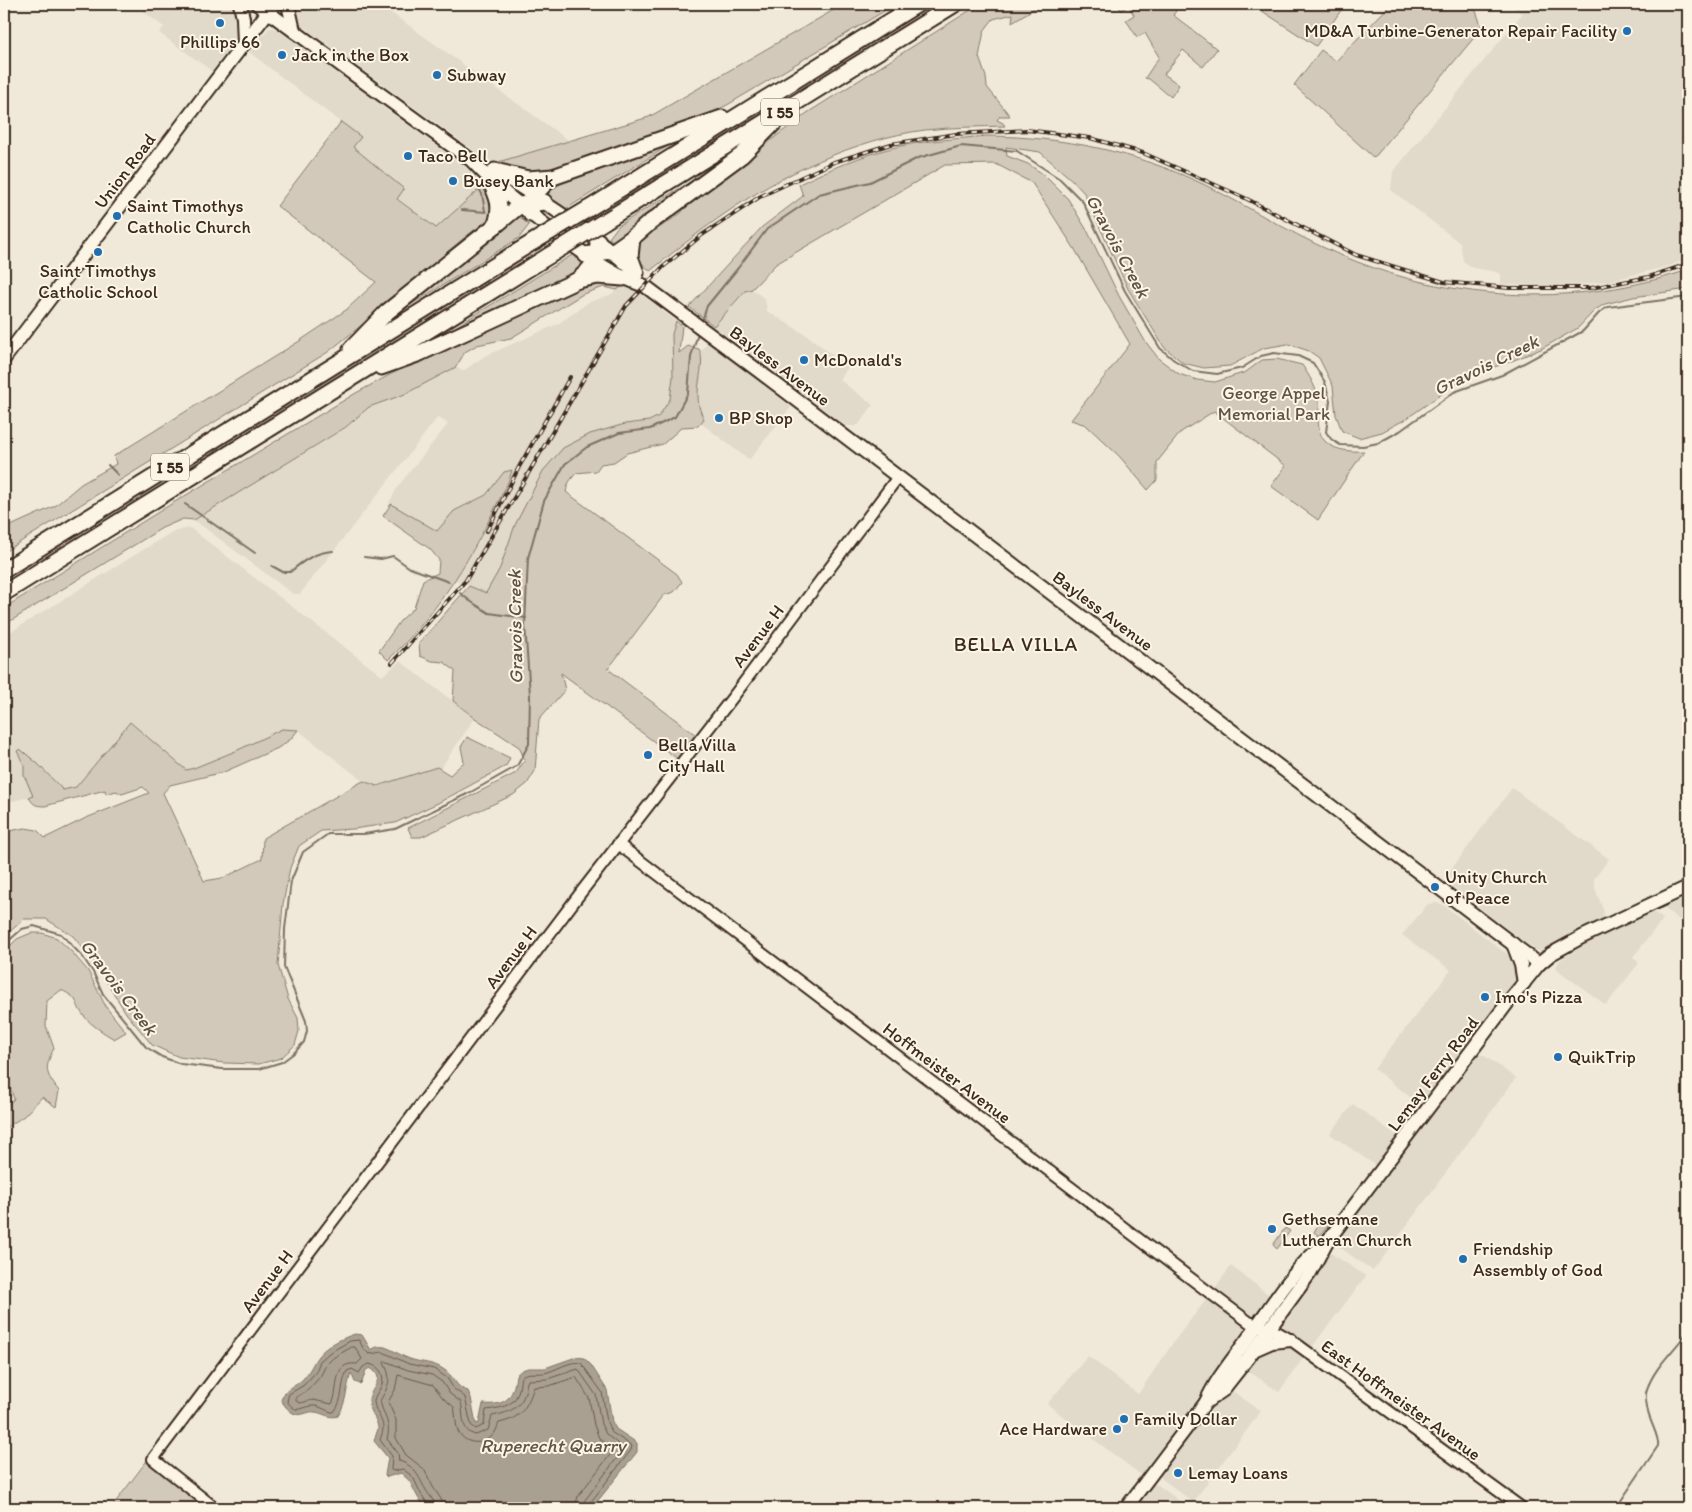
<svg xmlns="http://www.w3.org/2000/svg" width="1692" height="1512" font-family="Itim,sans-serif">
<rect width="100%" height="100%" fill="#f0e9d9"/>
<filter id="ink" filterUnits="userSpaceOnUse"><feTurbulence type="fractalNoise" baseFrequency=".02" numOctaves="2"/><feDisplacementMap in="SourceGraphic" scale="10" xChannelSelector="R" yChannelSelector="G"/><feConvolveMatrix kernelMatrix="1 2 1 2 8 2 1 2 1" color-interpolation-filters="sRGB"/></filter>
<g filter="url(#ink)">
<g fill="#e1d9c9">
<polygon points="133,4 235,4 239,30 233,44 212,71 159,33 164,27"/>
<polygon points="292,4 379,4 568,140 568,142 492,164 297,22"/>
<polygon points="1509,4 1688,4 1688,259 1669,266 1609,281 1580,285 1543,286 1501,284 1501,274 1492,271 1473,268 1463,261 1460,243 1391,190 1393,172 1522,14"/>
<polygon points="269,28 275,28 460,163 484,184 483,186 436,228 397,198 404,189 353,147 360,137 249,52"/>
<polygon points="624,285 633,288 676,321 672,334 673,377 670,399 659,416 649,421 625,424 515,525 500,568 486,593 455,580 478,543 512,470 504,472 486,495 454,511 437,532 389,503 399,485 448,424 438,417 300,594 293,594 194,520 346,428 369,407 405,394 456,367 463,371 485,356 558,324 589,302 610,295"/>
<polygon points="752,289 765,299 767,311 808,336 848,367 840,380 873,405 859,424 856,426 846,426 714,326 746,291"/>
<polygon points="708,342 791,407 749,460 701,423 704,419 699,410 697,392 702,355 701,351"/>
<polygon points="190,528 382,676 400,661 475,718 440,769 437,767 377,786 363,781 298,730 282,729 238,750 194,768 186,770 130,722 76,787 63,790 37,763 17,751 24,765 24,775 34,796 4,803 4,636 172,532"/>
<polygon points="1512,788 1609,859 1594,879 1595,888 1604,912 1602,920 1552,946 1538,951 1528,945 1448,883 1446,879 1447,875"/>
<polygon points="1688,896 1688,926 1666,910 1665,907"/>
<polygon points="1437,903 1442,904 1512,958 1517,963 1517,978 1422,1106 1374,1069 1451,970 1402,935 1428,904"/>
<polygon points="1652,912 1655,913 1663,919 1633,957 1639,963 1606,1005 1563,974 1556,967 1560,960 1583,946"/>
<polygon points="1479,1054 1483,1055 1516,1078 1373,1271 1338,1246 1336,1244 1337,1241"/>
<polygon points="1353,1104 1399,1137 1375,1165 1330,1134"/>
<polygon points="1329,1252 1366,1276 1312,1347 1282,1327 1282,1319"/>
<polygon points="1231,1266 1273,1298 1260,1317 1253,1319 1213,1291"/>
<polygon points="1209,1296 1251,1327 1141,1475 1047,1404 1088,1356 1138,1394 1175,1340"/>
<polygon points="1285,1344 1305,1356 1279,1392 1244,1368 1264,1350"/>
<polygon points="1228,1388 1261,1411 1193,1502 1161,1478 1160,1475 1209,1409"/>
<polygon points="1155,1484 1158,1485 1189,1508 1140,1508 1136,1505 1153,1485"/>
</g>
<g fill="#d2c9ba" stroke="#867a6c">
<polygon points="844,4 896,4 729,104 706,116 540,175 502,167 495,163 649,117"/>
<path d="M980 4H1042L1012 22 1013 14 993 19 984 31 979 57 986 77 987 87 1010 116H1000L997 120 1003 123 1005 126C979 127 952 127 925 130 855 139 780 175 723 215 698 232 674 252 650 271 639 261 636 259 636 244L646 233 656 230 681 213 690 201 807 113Z"/>
<polygon points="1117,4 1181,4 1173,15 1217,49 1203,67 1183,50 1164,74 1179,85 1171,97 1149,79 1145,78 1159,57 1145,33 1137,37 1126,20 1134,15 1129,6 1121,10"/>
<polygon points="1263,4 1341,4 1344,6 1316,46 1259,9"/>
<polygon points="1391,4 1465,4 1476,11 1482,28 1374,158 1294,85 1321,50 1336,61"/>
<polygon points="341,122 361,137 353,147 404,189 397,199 436,228 483,186 492,194 494,215 485,226 474,230 447,252 438,264 328,352 4,552 4,529 55,506 81,484 116,464 114,456 298,342 346,310 376,282 277,206"/>
<path d="M987 136C1066 137 1132 151 1203 184 1254 209 1302 241 1355 261 1462 303 1579 306 1688 270V289L1633 297 1605 304 1595 310 1578 328 1541 349 1507 363 1474 373 1460 381 1406 419 1382 432 1359 438 1342 431 1336 415 1333 386 1319 358 1309 351 1288 344 1264 348 1230 366 1204 368 1183 363 1164 347 1128 289 1084 193 1072 180 1040 152 1006 147 1007 156 1028 164 1043 174 1068 199 1088 232 1119 296 1145 341 1159 359 1179 374 1197 380 1215 382 1246 372 1262 360 1277 359 1302 365C1309 375 1317 389 1319 401 1320 410 1317 420 1319 428 1322 450 1347 452 1364 451L1318 520 1271 486 1286 466 1214 411 1181 432 1157 462V480L1148 490 1120 457 1086 425 1071 420 1130 344 1074 248 1032 183 996 164 945 165 776 264 752 289 745 291 714 326 689 307 762 227 803 196 799 184C830 169 862 155 896 147 926 140 957 139 987 136Z"/>
<polygon points="678,140 564,210 542,194 557,183"/>
<polygon points="737,153 617,244 609,238 618,226"/>
<polygon points="516,214 529,225 519,238 383,322"/>
<polygon points="572,255 585,265 585,267 569,277 434,340"/>
<polygon points="619,282 624,285 617,290 604,287 583,294 511,338 477,345 465,352 456,367 405,394 369,407 346,427 194,520 183,519 162,528 4,625 4,608 173,503 356,393 395,372 577,288 595,283"/>
<path d="M676 321 682 326 679 353 688 346 699 349C708 367 689 393 704 419L698 426 682 427 663 444 627 453 614 462 601 464 596 471 576 473 569 482 566 492 677 574 682 582 674 592 664 595 608 669 696 735 679 760 561 673 565 690 539 719 535 771 527 784 513 795 421 837H412L408 828 516 773 525 760 519 747 475 718 453 701 455 671 444 662 432 661 420 656 419 643 469 586 486 593 500 568 515 525 543 471 563 448 590 434 625 424 649 421 659 416 670 399 673 377 672 334Z"/>
<path d="M512 470C509 483 501 496 495 508 468 564 434 617 388 660L379 651 400 621 414 608 423 580 438 573 439 560 430 549 383 516 391 504 437 531 454 511 486 495 504 472Z"/>
<path d="M130 722 186 770 194 768 238 750 282 729 298 730 291 739 278 748 224 772 170 785 163 793 204 881 223 878 262 859 263 838 363 781 377 786 437 767 450 775 464 762 461 747 467 737 510 758 506 766 438 803 395 823 353 829 321 831 299 846 290 868 283 904 278 965 288 999 298 1018 299 1031 295 1045 281 1058 259 1064 224 1063 179 1057 152 1045 126 1013 96 965 73 936 46 919H24L4 937V832L25 828 37 830 45 838 86 818 149 793 143 787 122 794 116 791 106 794 105 790 45 806C36 806 33 805 29 797L33 796 24 775V765L17 751 20 749 37 763 63 790 76 787Z"/>
<path d="M31 933H42L57 938 71 951 88 971 106 1007 126 1032 114 1039C103 1032 92 1026 84 1016 73 1002 81 999 61 990L47 1001 46 1026 54 1048C44 1069 45 1073 59 1091L56 1107 42 1097 24 1116 4 1129V1108L14 1099 4 1070V952L17 939Z"/>
<polygon points="1322,1218 1330,1224 1319,1236 1314,1232"/>
<polygon points="1285,1228 1290,1231 1277,1249 1273,1245"/>
<polygon points="149,1458 213,1508 111,1508"/>
</g>
<path fill="#aaa091" stroke="#7e7163" d="M355 1334 362 1335 371 1350C375 1347 379 1346 385 1347 394 1350 401 1356 410 1359 421 1363 433 1362 443 1369 454 1375 455 1388 468 1391L471 1398 476 1424 479 1423 483 1404C507 1406 513 1398 516 1375L522 1370 528 1368H545L576 1357 584 1358 591 1365 607 1390 612 1422 616 1429 637 1443V1452L592 1508H426C418 1500 415 1491 410 1482 408 1478 404 1477 401 1473L387 1477 385 1475 388 1458 374 1441C375 1437 377 1433 378 1429 379 1422 368 1410 369 1399 371 1387 387 1378 370 1368L366 1370 362 1382 360 1384 355 1382 351 1373C346 1389 347 1401 338 1416 329 1419 324 1413 315 1412 310 1411 308 1413 303 1414 293 1417 286 1408 281 1400 286 1387 294 1388 303 1379 310 1371 311 1367 316 1359 323 1347 342 1338 355 1334Z"/>
<g fill="none" stroke-linecap="round" stroke-linejoin="round">
<g stroke="#67594c" stroke-width="1">
<path d="M352 1347H355L362 1359 357 1364C331 1361 340 1389 332 1404L313 1400 300 1403 296 1401V1397L308 1390 320 1377 326 1365 333 1358Z"/>
<path d="M429 1508 428 1504 421 1494 413 1477 403 1469 394 1471 391 1470 392 1456 380 1440C381 1436 383 1433 383 1428 383 1419 375 1412 374 1402 374 1395 380 1391 382 1384 385 1374 379 1366 369 1364L363 1367 359 1373 352 1369 347 1371C340 1385 344 1400 334 1412H331C325 1410 318 1405 312 1406 299 1407 297 1415 287 1401L289 1394 304 1385 316 1372 320 1361 329 1353 350 1341 359 1340 363 1348 369 1354 383 1352 409 1364 434 1369 447 1378 454 1389 465 1397 471 1425 476 1429 484 1425 486 1410C501 1408 516 1406 519 1389 520 1385 520 1380 521 1377 526 1371 538 1374 544 1373 556 1371 569 1360 581 1363L602 1392 607 1422 611 1432 632 1446 631 1450 590 1503 589 1508"/>
<path d="M435 1508C435 1500 430 1497 426 1490 418 1477 416 1466 399 1461L398 1453 387 1439C392 1424 383 1415 380 1401 388 1386 393 1380 384 1363L385 1361 408 1370 432 1375 442 1382 450 1394 461 1402C464 1414 460 1432 476 1435L488 1430 492 1416C507 1413 521 1409 525 1392 526 1388 526 1384 528 1380L547 1379 578 1369 596 1395 601 1424 606 1434 624 1449 585 1500 582 1508"/>
<path d="M443 1508 441 1499 433 1487 424 1469 406 1455 396 1438V1420L388 1402 395 1390 398 1375 433 1385 443 1398 454 1407C456 1415 455 1423 458 1431 464 1444 482 1446 492 1436 496 1433 497 1427 499 1423 522 1418 527 1407 534 1387L549 1386 576 1377 589 1398 594 1425 599 1438 613 1451 578 1496 575 1508"/>
</g>
<g stroke="#7e7163" stroke-width="2">
<polyline points="476,183 482,194 485,211"/>
<polyline points="462,210 486,212"/>
<polyline points="702,321 707,306 738,268 767,229 819,194 870,182 918,158 961,146 1017,151 1060,179 1083,202 1125,291 1160,348 1174,360 1193,371 1217,374 1242,368 1261,356 1274,353 1298,356 1313,363 1325,382 1330,401 1326,432 1331,439 1340,445 1363,446 1378,443 1400,431 1454,392 1502,375 1583,331 1600,312 1608,307 1688,297"/>
<polyline points="108,465 118,475"/>
<polyline points="185,504 255,553"/>
<polyline points="364,557 381,559 393,556 410,568 449,582"/>
<path d="M272 566 283 572H290C303 561 315 552 333 551"/>
<polyline points="460,593 470,601 489,613 526,618"/>
<polyline points="4,945 22,929 34,926 61,934 82,956 93,972 103,994 146,1047 162,1057 181,1064 222,1069 259,1069 282,1062 294,1053 304,1042 307,1031 306,1021 284,967 285,929 291,881 303,852 328,834 364,834 395,829 471,792 517,766 529,744 530,695 525,625 528,558 544,501 565,464 587,447 619,433 650,429 675,417 688,393 691,357 698,333"/>
<path d="M1616 1508 1658 1446C1660 1438 1650 1422 1648 1412 1647 1406 1644 1395 1647 1389 1655 1366 1675 1350 1688 1331"/>
</g>
<g stroke="#3b2a1e" stroke-width="14">
<g id="minor">
<polyline points="618,844 1206,1290 1249,1322 1279,1333 1291,1340 1522,1508"/>
<polyline points="215,1508 153,1459 582,891 736,693 898,477"/>
</g>
</g>
<g stroke="#3b2a1e" stroke-width="16">
<g id="major">
<polyline points="240,4 243,18 244,44"/>
<path d="M257 4 471 160C500 191 534 217 568 242 592 259 616 277 645 286L760 372 1539 964"/>
<polyline points="288,4 294,31"/>
<path d="M502 175C548 205 597 235 637 274"/>
<polyline points="4,359 274,4"/>
<polyline points="1513,944 1521,965 1524,983"/>
<polyline points="1256,1349 1272,1342 1291,1340"/>
<polyline points="1206,1402 1222,1391 1248,1358 1310,1273 1326,1243 1509,1001 1539,964 1551,954 1582,937 1688,887"/>
<path d="M1126 1508 1206 1402C1217 1377 1235 1357 1251 1334 1271 1306 1296 1265 1324 1245"/>
</g>
</g>
<g stroke="#3b2a1e" stroke-width="19">
<g id="highway">
<polyline points="495,171 528,179 553,177 722,118"/>
<polyline points="588,209 918,4"/>
<path d="M531 214C533 195 538 189 553 177"/>
<polyline points="605,221 955,4"/>
<polyline points="496,225 520,205 544,202"/>
<polyline points="632,238 630,257 636,273"/>
<polyline points="586,255 615,250 632,238 648,224 742,155 774,123"/>
<path d="M578 280C593 267 598 261 598 241"/>
<path d="M351 349 387 312 496 225C502 205 498 198 490 180"/>
<polyline points="381,367 420,353 578,280 598,276 623,278"/>
<polyline points="4,570 533,242"/>
<polyline points="4,593 550,255"/>
</g>
</g>
<use href="#minor" stroke="#fcf5e5" stroke-width="10"/>
<use href="#major" stroke="#fcf5e5" stroke-width="12"/>
<use href="#highway" stroke="#fcf5e5" stroke-width="15"/>
<g stroke="#3b2a1e" stroke-width="4">
<g id="rail">
<polyline points="487,531 519,467 570,377"/>
<polyline points="392,663 466,580 626,306 663,267 702,235 761,196 834,162 891,144 956,134 1027,130 1090,138 1143,153 1245,198 1356,255 1444,282 1509,288 1591,288 1649,277 1688,264"/>
</g>
</g>
<use href="#rail" stroke="#fcf5e5" stroke-width="2" stroke-dasharray="5.5" stroke-linecap="butt"/>
<g stroke="#3b2a1e" stroke-width="19" stroke-linecap="butt">
<g id="highway-bridge">
<polyline points="533,242 588,209"/>
<polyline points="550,255 605,221"/>
</g>
</g>
<use href="#highway-bridge" stroke="#fcf5e5" stroke-width="15"/>
</g>
</g>
<g fill="#1f6fb2" stroke="#fcf5e5" stroke-width="2">
<circle cx="220" cy="23" r="5"/>
<circle cx="1627" cy="31" r="5"/>
<circle cx="282" cy="55" r="5"/>
<circle cx="437" cy="75" r="5"/>
<circle cx="408" cy="156" r="5"/>
<circle cx="453" cy="181" r="5"/>
<circle cx="117" cy="216" r="5"/>
<circle cx="98" cy="252" r="5"/>
<circle cx="804" cy="360" r="5"/>
<circle cx="719" cy="418" r="5"/>
<circle cx="648" cy="755" r="5"/>
<circle cx="1435" cy="887" r="5"/>
<circle cx="1485" cy="997" r="5"/>
<circle cx="1558" cy="1057" r="5"/>
<circle cx="1272" cy="1229" r="5"/>
<circle cx="1463" cy="1259" r="5"/>
<circle cx="1124" cy="1419" r="5"/>
<circle cx="1117" cy="1429" r="5"/>
<circle cx="1178" cy="1473" r="5"/>
</g>
<g text-anchor="middle" dominant-baseline="central" stroke-width="4" stroke-linejoin="round" paint-order="stroke">
<g fill="#fcf5e5" stroke="#75675a" stroke-width="1">
<rect x="761" y="98.5" width="38" height="27" rx="4"/>
<rect x="151" y="453.5" width="38" height="27" rx="4"/>
</g>
<g font-size="16" font-weight="bold" fill="#3b2a1e">
<text x="780" y="112">I 55</text>
<text x="170" y="467">I 55</text>
</g>
<g font-size="18" fill="#3b2a1e" stroke="#fcf5e5" text-anchor="start">
<text x="1617" y="31" text-anchor="end">MD&amp;A Turbine-Generator Repair Facility</text>
<text x="220" y="42" text-anchor="middle">Phillips 66</text>
<text x="292" y="55">Jack in the Box</text>
<text x="447" y="75">Subway</text>
<text x="418" y="156">Taco Bell</text>
<text x="463" y="181">Busey Bank</text>
<text x="127" y="206">Saint Timothys<tspan x="127" dy="21">Catholic Church</tspan></text>
<text x="98" y="271" text-anchor="middle">Saint Timothys<tspan x="98" dy="21">Catholic School</tspan></text>
<text x="814" y="360">McDonald's</text>
<text x="729" y="418">BP Shop</text>
<text x="658" y="745">Bella Villa<tspan x="658" dy="21">City Hall</tspan></text>
<text x="1445" y="877">Unity Church<tspan x="1445" dy="21">of Peace</tspan></text>
<text x="1495" y="997">Imo's Pizza</text>
<text x="1568" y="1057">QuikTrip</text>
<text x="1282" y="1219">Gethsemane<tspan x="1282" dy="21">Lutheran Church</tspan></text>
<text x="1473" y="1249">Friendship<tspan x="1473" dy="21">Assembly of God</tspan></text>
<text x="1134" y="1419">Family Dollar</text>
<text x="1107" y="1429" text-anchor="end">Ace Hardware</text>
<text x="1188" y="1473">Lemay Loans</text>
</g>
<g font-size="18" fill="#3b2a1e" stroke="#fcf5e5">
<text transform="translate(125 171) rotate(-53)">Union Road</text>
<text transform="translate(780 366) rotate(37)">Bayless Avenue</text>
<text transform="translate(1103 611) rotate(37)">Bayless Avenue</text>
<text transform="translate(758 636) rotate(-53)">Avenue H</text>
<text transform="translate(511 957) rotate(-53)">Avenue H</text>
<text transform="translate(947 1073) rotate(37)">Hoffmeister Avenue</text>
<text transform="translate(1433 1074) rotate(-53)">Lemay Ferry Road</text>
<text transform="translate(267 1281) rotate(-53)">Avenue H</text>
<text transform="translate(1401 1400) rotate(36)">East Hoffmeister Avenue</text>
</g>
<g font-size="18" fill="#615245" stroke="#fcf5e5">
<text x="1274" y="393">George Appel<tspan x="1274" dy="21">Memorial Park</tspan></text>
</g>
<g font-size="19" font-style="italic" fill="#625346" stroke="#fcf5e5">
<text transform="translate(1118 246) rotate(62)">Gravois Creek</text>
<text transform="translate(1486 365) rotate(-26)">Gravois Creek</text>
<text transform="translate(515 627) rotate(-91)">Gravois Creek</text>
<text transform="translate(119 987) rotate(53)">Gravois Creek</text>
<text x="553" y="1445">Ruperecht Quarry</text>
</g>
<g font-size="20" letter-spacing="1" fill="#3b2a1e" stroke="#fcf5e5">
<text x="1016" y="644">BELLA VILLA</text>
</g>
</g>
<rect width="1692" height="1512" fill="none" stroke="#fcf5e5" stroke-width="20"/>
<rect x="10" y="10" width="1672" height="1492" fill="none" stroke="#3b2a1e" stroke-width="2" filter="url(#ink)"/>
</svg>
